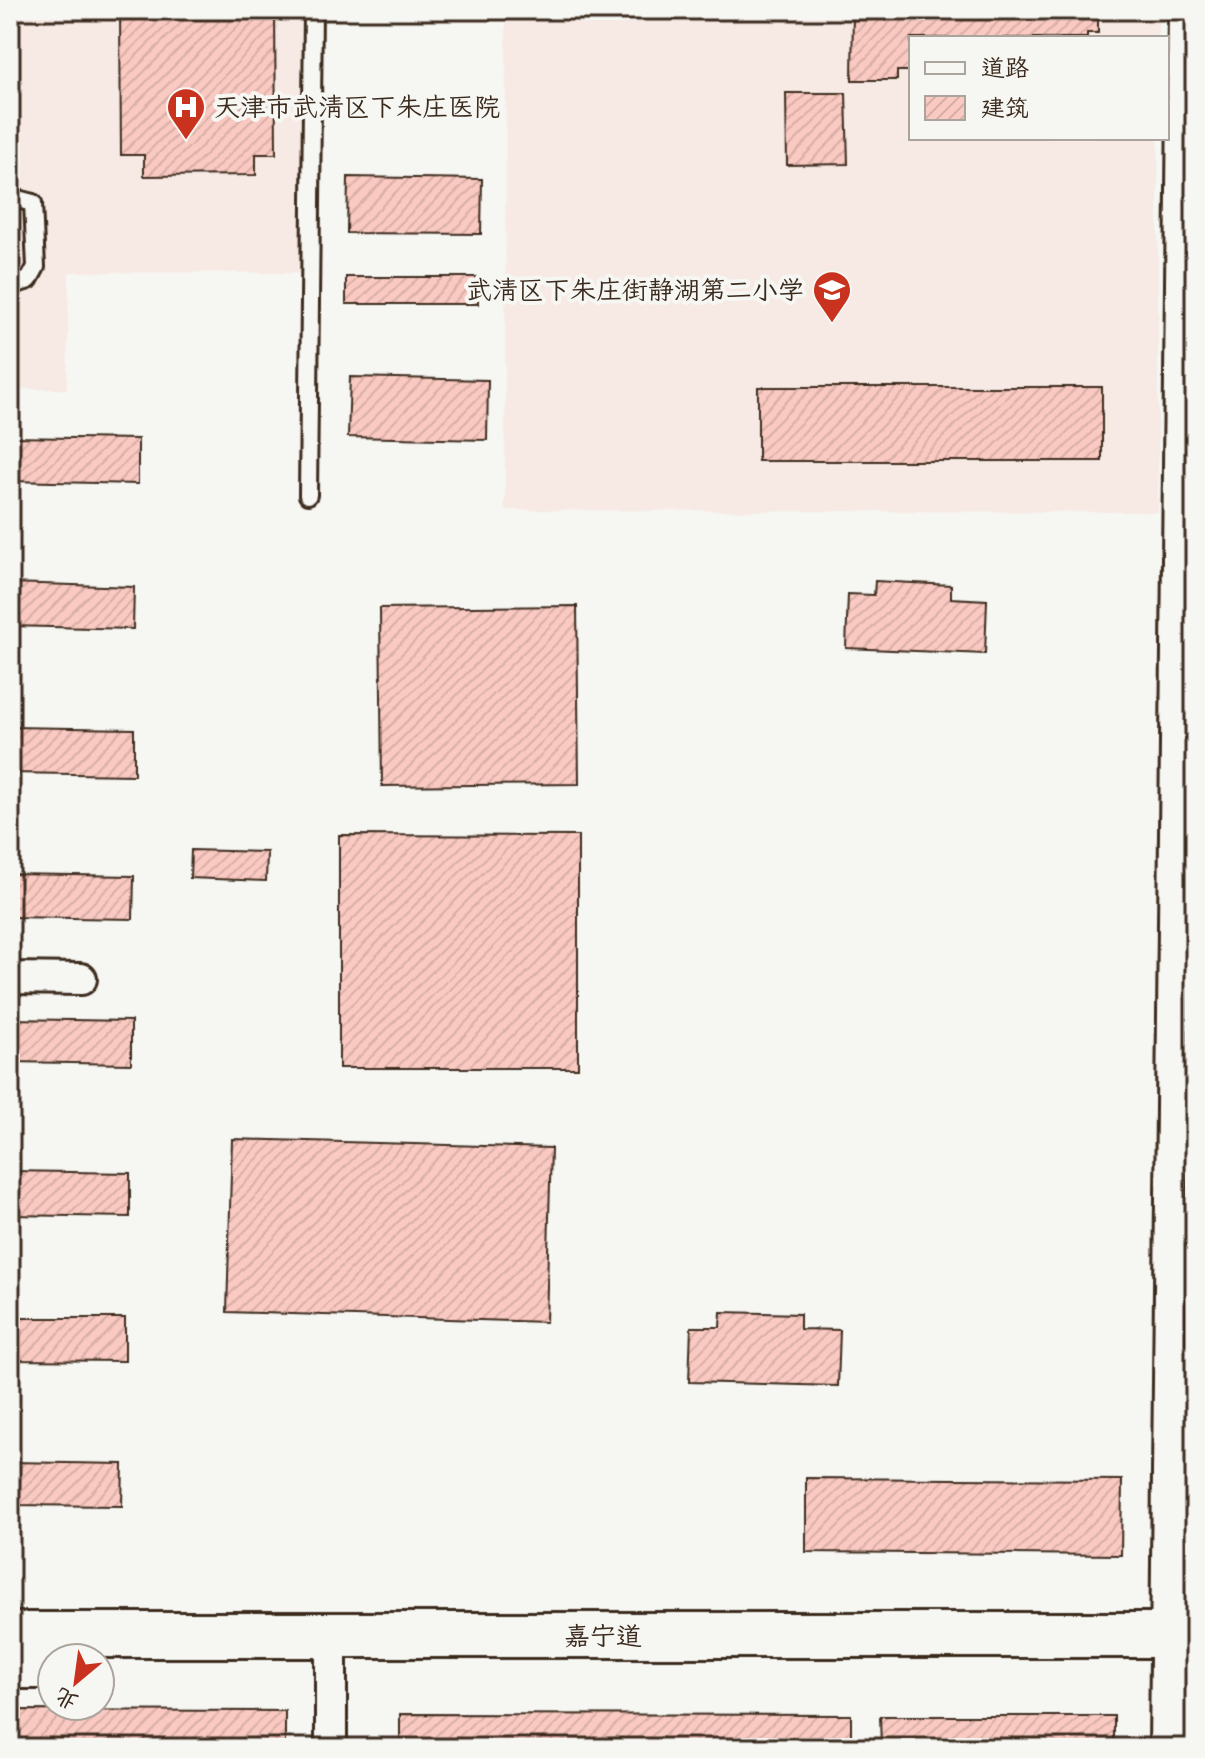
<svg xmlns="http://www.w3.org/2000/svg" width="1205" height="1758" font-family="Sriracha,'LXGW WenKai TC',sans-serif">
<defs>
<pattern id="building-hatch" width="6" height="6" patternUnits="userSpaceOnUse" patternTransform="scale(2)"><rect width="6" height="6" fill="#facac2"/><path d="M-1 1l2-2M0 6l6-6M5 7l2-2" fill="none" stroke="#d7aea6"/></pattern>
</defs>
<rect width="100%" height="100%" fill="#f6f6f2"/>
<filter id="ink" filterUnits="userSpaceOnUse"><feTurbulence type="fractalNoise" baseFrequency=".0125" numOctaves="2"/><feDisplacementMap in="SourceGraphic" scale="16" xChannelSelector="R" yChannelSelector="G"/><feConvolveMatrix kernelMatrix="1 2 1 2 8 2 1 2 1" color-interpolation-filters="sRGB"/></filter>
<g filter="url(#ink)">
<g fill="#f7e9e4">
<polygon points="10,10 301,10 302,273 69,272 67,389 10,389"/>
<polygon points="506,10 1158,10 1158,38 911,38 911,138 1158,138 1158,512 505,510"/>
</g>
<g fill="url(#building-hatch)" stroke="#3b2a1e" stroke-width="2">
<polygon points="120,10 275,10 276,154 256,154 256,175 144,176 144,155 121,155"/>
<polygon points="853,10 1098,10 1098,33 1087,33 1087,38 911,38 911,71 897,71 897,80 852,80"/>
<polygon points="786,93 846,93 848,164 787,165"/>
<polygon points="348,177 482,179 481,234 347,233"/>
<rect x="346" y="277" width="132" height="27"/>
<polygon points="350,377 488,380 487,440 348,437"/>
<rect x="758" y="387" width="344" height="74"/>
<polygon points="10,437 138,439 138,484 10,481"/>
<polygon points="875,581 951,585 951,598 987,600 985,654 846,648 848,594 874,595"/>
<polygon points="10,583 134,587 133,629 10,626"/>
<polygon points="577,606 579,784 382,786 380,608"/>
<polygon points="10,727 134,729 134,775 10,773"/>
<polygon points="339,835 578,836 578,1068 339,1068"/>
<polygon points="191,850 267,852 266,881 190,878"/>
<polygon points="10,874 134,876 133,919 10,917"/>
<polygon points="10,1019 131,1021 131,1064 10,1062"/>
<polygon points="232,1139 551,1148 546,1322 227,1312"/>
<polygon points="10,1171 130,1173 130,1217 10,1215"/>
<polygon points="721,1312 800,1314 800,1329 840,1330 838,1386 689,1382 691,1327 720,1327"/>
<polygon points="10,1318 125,1318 125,1361 10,1360"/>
<polygon points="10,1462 123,1464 122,1506 10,1505"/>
<polygon points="806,1478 1122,1480 1121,1555 806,1552"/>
<polygon points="10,1710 285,1711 285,1748 10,1748"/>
<polygon points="400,1714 851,1715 851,1748 400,1748"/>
<polygon points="880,1716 1114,1716 1114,1748 881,1748"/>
</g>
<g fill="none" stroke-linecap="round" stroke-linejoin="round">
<g stroke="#3b2a1e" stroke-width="22">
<g id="lane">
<polyline points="10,197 33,203 36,267 29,280 10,286"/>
<polyline points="308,495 313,10"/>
</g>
</g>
<g stroke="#3b2a1e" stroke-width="36">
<g id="street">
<polyline points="10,978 81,979"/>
<polyline points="1189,1359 1191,1748"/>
<polyline points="331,1748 331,1636"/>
<polyline points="1165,1748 1184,10"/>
</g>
</g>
<g stroke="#3b2a1e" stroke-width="50">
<g id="secondary">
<polyline points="10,1635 1195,1635"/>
<polyline points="10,1666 52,1666"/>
</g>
</g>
<use href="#lane" stroke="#f6f6f2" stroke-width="16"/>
<use href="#street" stroke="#f6f6f2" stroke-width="30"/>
<use href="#secondary" stroke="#f6f6f2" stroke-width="44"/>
</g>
</g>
<defs>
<g id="hospital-pin" transform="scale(2)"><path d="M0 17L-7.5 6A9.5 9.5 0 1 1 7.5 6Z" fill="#c8321e" stroke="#f6f6f2"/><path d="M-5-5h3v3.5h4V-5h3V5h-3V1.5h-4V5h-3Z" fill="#fff"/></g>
<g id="school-pin" transform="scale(2)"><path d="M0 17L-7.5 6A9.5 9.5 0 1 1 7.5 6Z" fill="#c8321e" stroke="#f6f6f2"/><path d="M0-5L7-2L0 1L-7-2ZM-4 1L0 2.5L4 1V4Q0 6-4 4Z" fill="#fff"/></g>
</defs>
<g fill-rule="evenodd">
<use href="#hospital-pin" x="186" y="107"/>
<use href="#school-pin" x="832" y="290"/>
</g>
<g text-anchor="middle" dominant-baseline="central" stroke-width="8" stroke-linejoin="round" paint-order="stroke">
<g font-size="26" fill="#3b2a1e" stroke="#f6f6f2" text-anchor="start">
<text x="214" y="107">天津市武清区下朱庄医院</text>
<text x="804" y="290" text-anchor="end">武清区下朱庄街静湖第二小学</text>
</g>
<g font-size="26" fill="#3b2a1e" stroke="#f6f6f2">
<text x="603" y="1636">嘉宁道</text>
</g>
</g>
<rect width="1205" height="1758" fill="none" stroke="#f6f6f2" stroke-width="40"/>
<rect x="20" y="20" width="1165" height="1718" fill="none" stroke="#3b2a1e" stroke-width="3" filter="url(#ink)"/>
<rect x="909" y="36" width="260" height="104" fill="#f6f6f2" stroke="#aba49d" stroke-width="2"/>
<rect x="925" y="62" width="40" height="12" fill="#f6f6f2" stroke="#aba49d" stroke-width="2"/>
<text x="981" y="76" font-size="24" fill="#3b2a1e">道路</text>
<rect x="925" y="96" width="40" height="24" fill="url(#building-hatch)" stroke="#aba49d" stroke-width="2"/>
<text x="981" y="116" font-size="24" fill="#3b2a1e">建筑</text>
<g transform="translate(76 1682) rotate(209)"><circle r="38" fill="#f6f6f2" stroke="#aba49d" stroke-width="2"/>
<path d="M0-6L14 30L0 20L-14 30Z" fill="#c8321e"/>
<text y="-12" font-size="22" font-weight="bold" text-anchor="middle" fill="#3b2a1e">北</text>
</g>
</svg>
